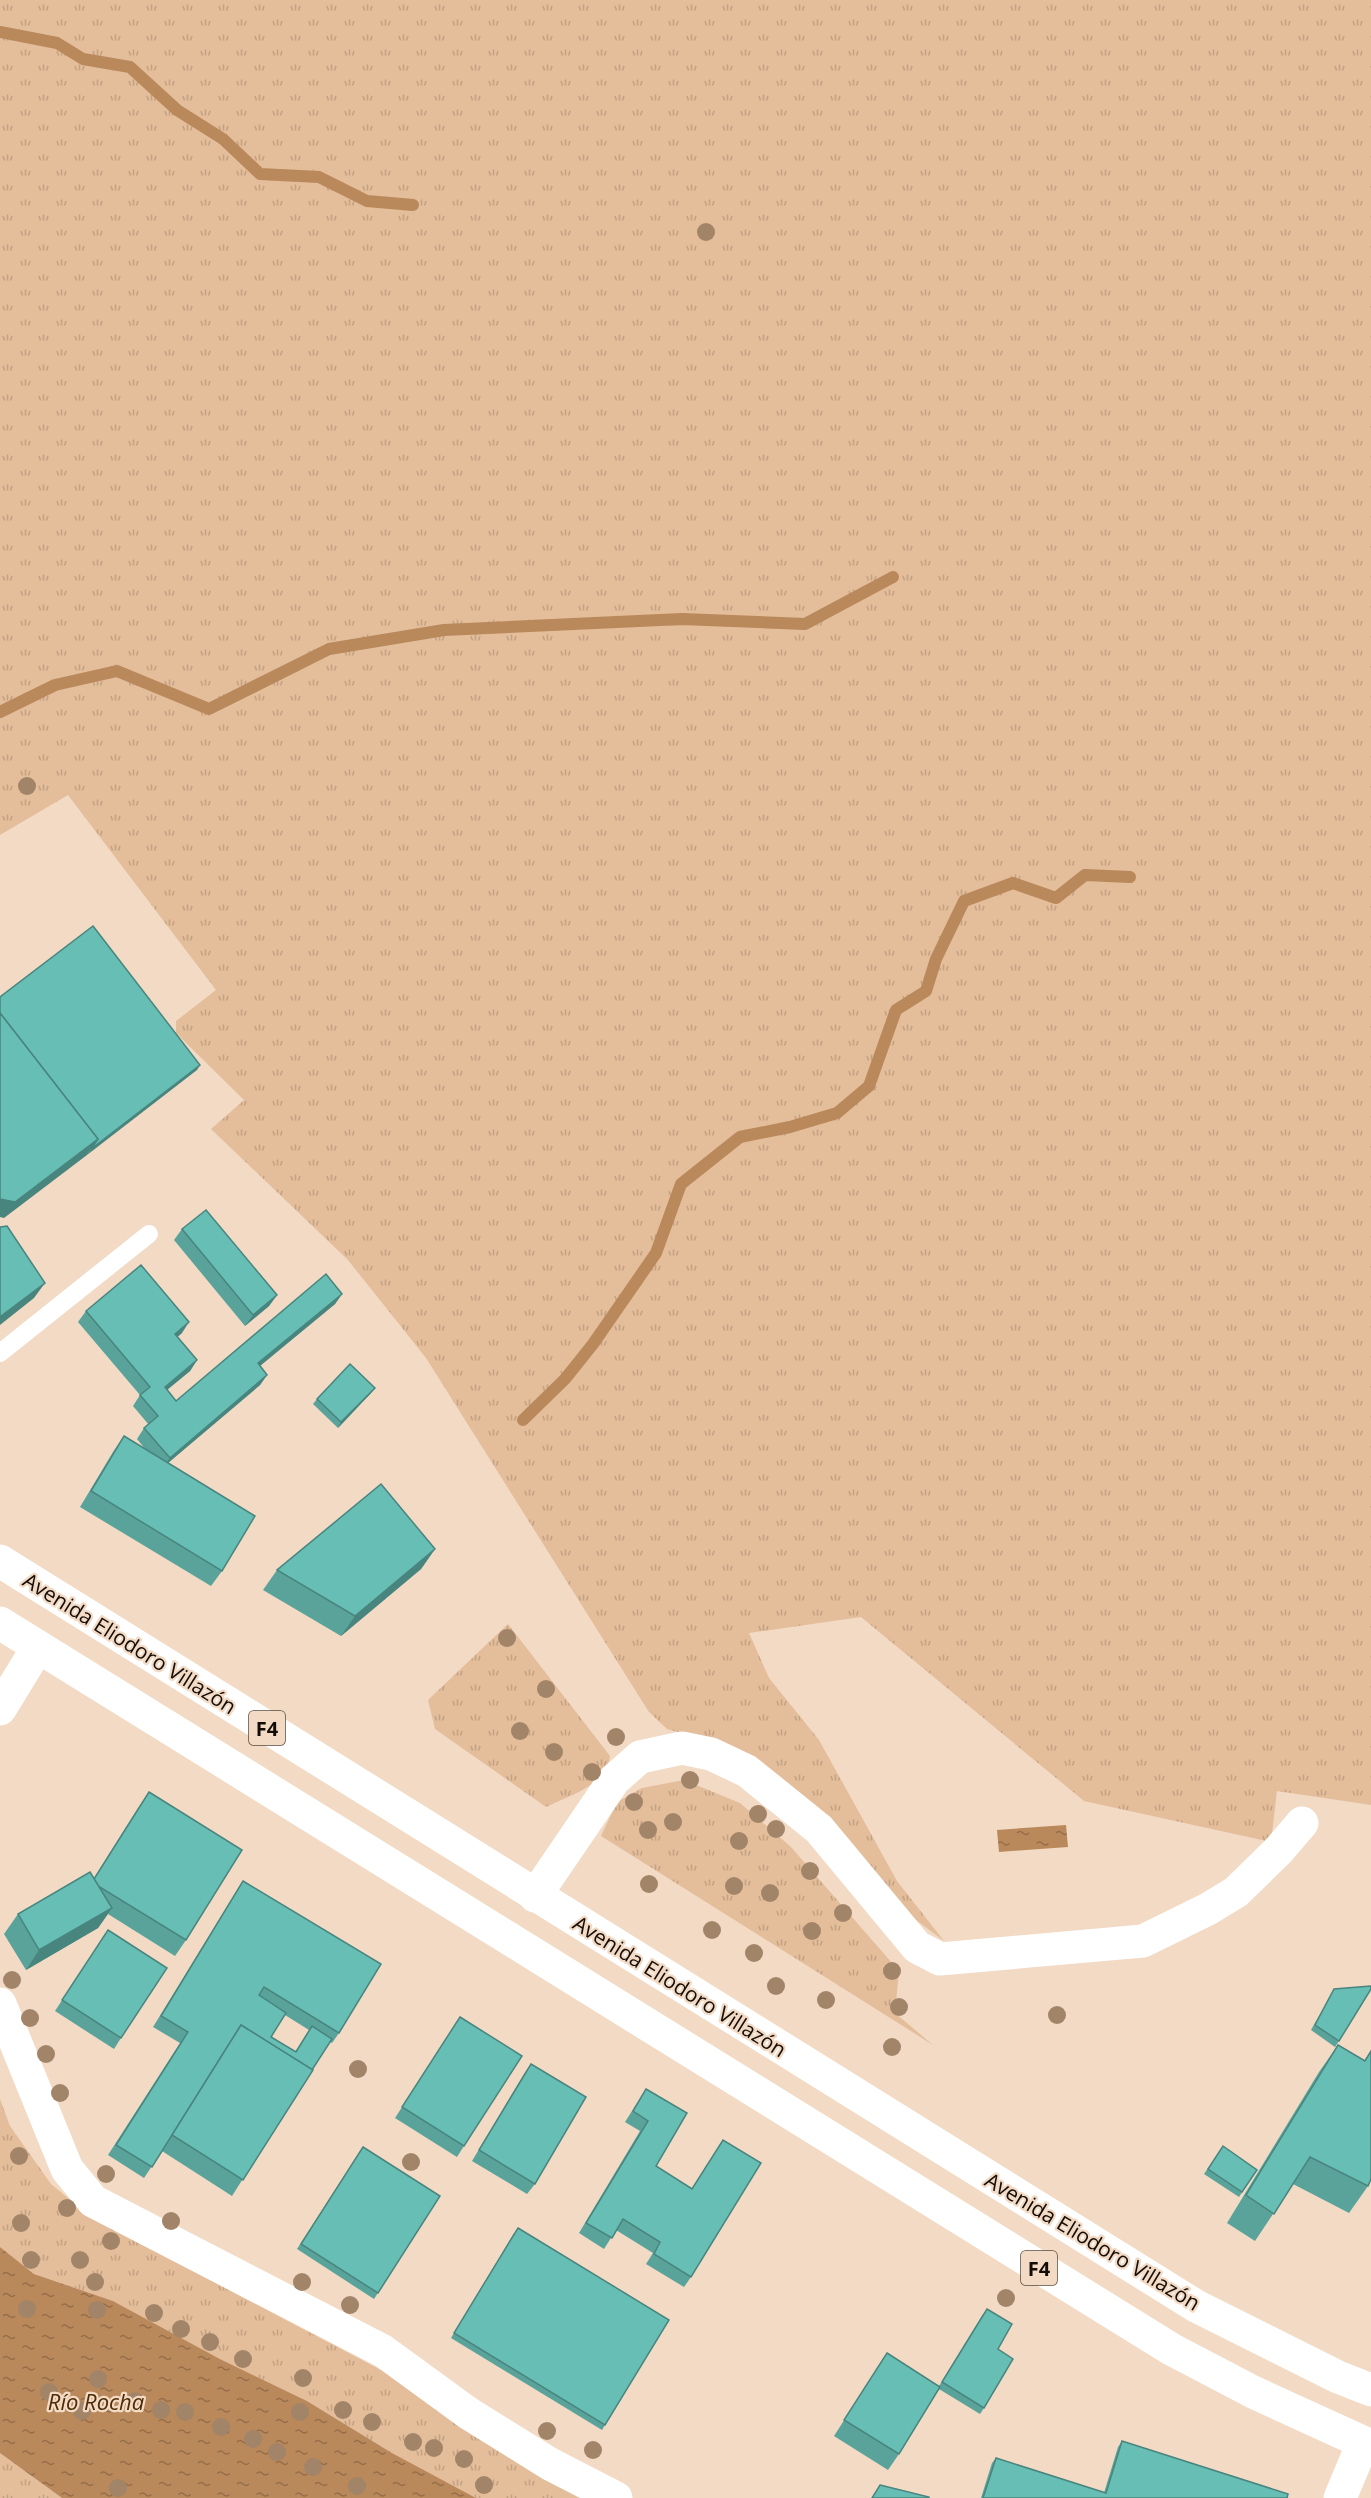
<svg xmlns="http://www.w3.org/2000/svg" width="1371" height="2498" font-family="'Open Sans',sans-serif">
<defs>
<pattern id="grass-tufts" width="24" height="20" patternUnits="userSpaceOnUse" patternTransform="scale(1.5)"><rect width="24" height="20" fill="#e4bd9a"/><path d="M3 7l-1-3M5 7V3M7 7l1-3M15 17l-1-3M17 17v-4M19 17l1-3" fill="none" stroke="#c3a183"/></pattern>
<pattern id="water-ripples" width="26" height="14" patternUnits="userSpaceOnUse" patternTransform="scale(1.5)"><rect width="26" height="14" fill="#b9885b"/><path d="M2 4q2-2 4 0t4 0M15 11q2-2 4 0t4 0" fill="none" stroke="#956e49"/></pattern>
</defs>
<rect width="100%" height="100%" fill="#f2dac5"/>
<g fill="url(#grass-tufts)">
<polygon points="0,0 1371,0 1371,1805 1277,1791 1271,1842 1084,1801 861,1617 749,1633 769,1678 819,1740 897,1881 944,1941 912,1917 708,1741 667,1729 649,1712 426,1358 348,1260 211,1129 244,1100 176,1033 176,1021 216,990 68,795 0,835"/>
<path d="M508 1624 610 1756C606 1786 570 1795 546 1807L435 1729 428 1700Z"/>
<polygon points="684,1780 740,1803 791,1847 899,1971 895,2013 933,2045 601,1836 617,1802 642,1788"/>
<polygon points="0,2099 10,2126 51,2184 92,2218 383,2371 587,2498 476,2498 392,2453 307,2401 220,2359 113,2301 34,2274 0,2247"/>
<polygon points="0,2453 62,2498 0,2498"/>
</g>
<g fill="url(#water-ripples)">
<polygon points="1066,1825 1068,1847 999,1852 997,1830"/>
<polygon points="0,2247 34,2274 113,2301 220,2359 307,2401 392,2453 476,2498 62,2498 0,2453"/>
</g>
<g fill="none" stroke-linecap="round" stroke-linejoin="round">
<g stroke="#b9885b" stroke-width="12">
<polyline points="0,32 57,43 83,59 130,67 177,110 223,139 260,174 319,177 367,201 413,205"/>
<polyline points="0,712 55,685 117,671 209,709 329,649 444,630 682,619 805,624 893,577"/>
<polyline points="523,1420 565,1379 593,1344 656,1253 681,1184 740,1137 790,1127 837,1113 869,1086 896,1010 926,991 936,959 964,901 1013,883 1056,898 1085,875 1130,877"/>
</g>
<polyline stroke="#fff" stroke-width="18" points="0,1353 149,1234"/>
<g stroke="#fff" stroke-width="33">
<polyline points="0,1709 38,1647"/>
<polyline points="535,1896 614,1780 640,1757 682,1748 711,1754 747,1771 819,1829 917,1947 940,1959 1143,1941 1208,1909 1236,1892 1278,1851 1302,1823"/>
<polyline points="0,2004 67,2169 93,2201 383,2351 468,2413 550,2464 616,2498"/>
<polyline points="1340,2498 1363,2443"/>
</g>
<g stroke="#fff" stroke-width="33">
<polyline points="0,1561 1196,2306 1338,2377 1371,2390"/>
<polyline points="0,1623 1171,2349 1253,2392 1371,2446"/>
</g>
</g>
<g fill="#a28468">
<circle cx="706" cy="232" r="9"/>
<circle cx="27" cy="786" r="9"/>
<circle cx="507" cy="1638" r="9"/>
<circle cx="546" cy="1689" r="9"/>
<circle cx="520" cy="1731" r="9"/>
<circle cx="616" cy="1737" r="9"/>
<circle cx="554" cy="1752" r="9"/>
<circle cx="592" cy="1772" r="9"/>
<circle cx="690" cy="1780" r="9"/>
<circle cx="634" cy="1802" r="9"/>
<circle cx="758" cy="1814" r="9"/>
<circle cx="673" cy="1822" r="9"/>
<circle cx="776" cy="1829" r="9"/>
<circle cx="648" cy="1830" r="9"/>
<circle cx="739" cy="1841" r="9"/>
<circle cx="810" cy="1871" r="9"/>
<circle cx="649" cy="1884" r="9"/>
<circle cx="734" cy="1886" r="9"/>
<circle cx="770" cy="1893" r="9"/>
<circle cx="843" cy="1913" r="9"/>
<circle cx="712" cy="1930" r="9"/>
<circle cx="812" cy="1931" r="9"/>
<circle cx="754" cy="1953" r="9"/>
<circle cx="892" cy="1971" r="9"/>
<circle cx="12" cy="1980" r="9"/>
<circle cx="776" cy="1986" r="9"/>
<circle cx="826" cy="2000" r="9"/>
<circle cx="899" cy="2007" r="9"/>
<circle cx="1057" cy="2015" r="9"/>
<circle cx="30" cy="2018" r="9"/>
<circle cx="892" cy="2047" r="9"/>
<circle cx="46" cy="2054" r="9"/>
<circle cx="358" cy="2069" r="9"/>
<circle cx="60" cy="2093" r="9"/>
<circle cx="19" cy="2156" r="9"/>
<circle cx="411" cy="2162" r="9"/>
<circle cx="106" cy="2174" r="9"/>
<circle cx="67" cy="2208" r="9"/>
<circle cx="171" cy="2221" r="9"/>
<circle cx="21" cy="2223" r="9"/>
<circle cx="111" cy="2241" r="9"/>
<circle cx="31" cy="2260" r="9"/>
<circle cx="80" cy="2260" r="9"/>
<circle cx="95" cy="2282" r="9"/>
<circle cx="302" cy="2282" r="9"/>
<circle cx="1006" cy="2298" r="9"/>
<circle cx="350" cy="2305" r="9"/>
<circle cx="27" cy="2309" r="9"/>
<circle cx="97" cy="2310" r="9"/>
<circle cx="154" cy="2313" r="9"/>
<circle cx="181" cy="2329" r="9"/>
<circle cx="210" cy="2342" r="9"/>
<circle cx="243" cy="2359" r="9"/>
<circle cx="303" cy="2378" r="9"/>
<circle cx="98" cy="2379" r="9"/>
<circle cx="49" cy="2392" r="9"/>
<circle cx="135" cy="2401" r="9"/>
<circle cx="161" cy="2410" r="9"/>
<circle cx="343" cy="2410" r="9"/>
<circle cx="82" cy="2411" r="9"/>
<circle cx="185" cy="2412" r="9"/>
<circle cx="300" cy="2412" r="9"/>
<circle cx="372" cy="2422" r="9"/>
<circle cx="221" cy="2427" r="9"/>
<circle cx="547" cy="2431" r="9"/>
<circle cx="253" cy="2439" r="9"/>
<circle cx="413" cy="2442" r="9"/>
<circle cx="434" cy="2448" r="9"/>
<circle cx="593" cy="2450" r="9"/>
<circle cx="277" cy="2452" r="9"/>
<circle cx="464" cy="2459" r="9"/>
<circle cx="313" cy="2467" r="9"/>
<circle cx="484" cy="2485" r="9"/>
<circle cx="357" cy="2486" r="9"/>
<circle cx="118" cy="2488" r="9"/>
</g>
<g fill="#59a39b" fill-rule="evenodd">
<polygon points="182,1229 277,1295 269,1306 245,1326 174,1240"/>
<polygon points="342,1294 335,1304 260,1366 267,1375 260,1385 168,1463 222,1571 211,1586 80,1507 113,1452 124,1436 146,1450 137,1439 144,1428 149,1425 133,1406 140,1395 78,1322 86,1311 182,1333 177,1337 197,1360 190,1371 167,1390 176,1401"/>
<polygon points="371,1393 338,1428 313,1404 317,1399"/>
<polygon points="435,1549 421,1569 341,1636 263,1590 277,1570"/>
<polygon points="149,1792 186,1940 175,1956 108,1914 98,1928 26,1970 4,1934 18,1914 94,1878 138,1808"/>
<path d="M243 1881 339 2033 332 2043 330 2042 232 2196 162 2151 144 2178 108 2155 180 2043 153 2027 236 1892ZM285 2015 309 2030 295 2052 271 2037Z"/>
<polygon points="108,1930 121,2038 114,2049 55,2011"/>
<polygon points="1334,1989 1339,2041 1335,2047 1311,2030"/>
<polygon points="460,2017 464,2146 457,2157 395,2118"/>
<polygon points="1338,2045 1364,2061 1371,2051 1368,2186 1349,2213 1293,2184 1255,2241 1227,2223 1319,2072"/>
<polygon points="531,2064 535,2184 527,2194 472,2161 524,2074"/>
<polygon points="646,2089 656,2166 692,2188 723,2140 691,2277 684,2287 646,2264 653,2253 616,2230 604,2249 579,2233 640,2131 625,2122"/>
<polygon points="1223,2146 1257,2170 1239,2197 1204,2174"/>
<polygon points="363,2147 440,2196 374,2299 297,2249"/>
<polygon points="514,2233 605,2425 602,2430 451,2338"/>
<polygon points="983,2314 998,2349 984,2408 980,2414 939,2389 899,2454 888,2470 834,2436 887,2353 939,2386"/>
<polygon points="1122,2441 1287,2498 981,2498 992,2463 996,2458 1104,2493 1118,2447"/>
</g>
<g fill="#48857e">
<polygon points="200,1065 197,1070 87,1155 91,1149"/>
<polygon points="98,1139 87,1155 4,1218 0,1217 0,1199"/>
<polygon points="45,1283 34,1298 0,1325 0,1317"/>
<polygon points="342,1294 335,1304 250,1374 258,1363"/>
<polygon points="277,1295 269,1306 245,1326 253,1315"/>
<polygon points="189,1322 182,1333 168,1345 175,1334"/>
<polygon points="197,1360 190,1371 157,1398 165,1387"/>
<polygon points="267,1375 260,1385 162,1468 170,1458"/>
<polygon points="375,1388 371,1393 338,1428 341,1422"/>
<polygon points="435,1549 421,1569 341,1636 355,1616"/>
<polygon points="112,1908 98,1928 26,1970 39,1950"/>
</g>
<g fill="#67beb4" stroke="#48857e" stroke-width="1.5">
<polygon points="93,926 200,1065 91,1149 98,1139 0,1013 0,997"/>
<polygon points="0,1013 98,1139 15,1202 0,1199"/>
<polygon points="206,1210 277,1295 253,1315 182,1229"/>
<polygon points="7,1226 45,1283 0,1317 0,1227"/>
<polygon points="141,1265 189,1322 175,1334 197,1360 165,1387 176,1401 326,1274 342,1294 258,1363 267,1375 170,1458 144,1428 158,1416 140,1395 150,1387 86,1311"/>
<polygon points="350,1364 375,1388 341,1422 317,1399"/>
<polygon points="124,1436 255,1516 222,1571 91,1491"/>
<polygon points="381,1484 435,1549 355,1616 277,1570"/>
<polygon points="149,1792 242,1850 186,1940 98,1886 94,1879"/>
<polygon points="90,1872 112,1908 39,1950 18,1914"/>
<polygon points="243,1881 381,1964 339,2033 264,1987 259,1995 286,2013 271,2037 296,2052 312,2026 332,2039 312,2070 241,2025 152,2167 116,2145 188,2032 161,2016"/>
<polygon points="108,1930 167,1968 121,2038 62,2000"/>
<polygon points="1371,1986 1371,1989 1339,2041 1315,2025 1334,1989"/>
<polygon points="460,2017 522,2056 464,2146 402,2107"/>
<polygon points="241,2025 313,2070 243,2180 172,2135"/>
<polygon points="1338,2045 1365,2061 1371,2051 1371,2179 1368,2186 1310,2157 1274,2214 1246,2195"/>
<polygon points="531,2064 586,2097 535,2184 479,2150"/>
<polygon points="646,2089 687,2113 656,2166 692,2189 723,2140 761,2163 691,2277 654,2254 660,2242 623,2219 612,2238 586,2223 648,2121 633,2111"/>
<polygon points="1223,2146 1257,2170 1242,2192 1208,2169"/>
<polygon points="363,2147 440,2196 378,2293 301,2244"/>
<polygon points="518,2228 669,2320 605,2425 454,2333"/>
<polygon points="987,2309 1012,2324 998,2349 1013,2359 984,2408 942,2382"/>
<polygon points="887,2353 940,2387 899,2454 844,2420"/>
<polygon points="1122,2441 1288,2494 1287,2498 983,2498 996,2458 1106,2493"/>
<polygon points="880,2485 929,2497 929,2498 872,2498"/>
</g>
<g text-anchor="middle" dominant-baseline="central" stroke-width="4.5" stroke-linejoin="round" paint-order="stroke">
<g fill="#f2dac5" stroke="#574a3f" stroke-width="1.5">
<rect x="249" y="1711" width="36" height="34" rx="4.5"/>
<rect x="1021" y="2251" width="36" height="34" rx="4.5"/>
</g>
<g font-size="20" font-weight="bold" fill="#140c06">
<text x="267" y="1728">F4</text>
<text x="1039" y="2268">F4</text>
</g>
<g font-size="21" fill="#140c06" stroke="#f2dac5">
<text transform="translate(130 1643) rotate(32)">Avenida Eliodoro Villazón</text>
<text transform="translate(680 1986) rotate(32)">Avenida Eliodoro Villazón</text>
<text transform="translate(1093 2241) rotate(31)">Avenida Eliodoro Villazón</text>
</g>
<g font-size="22" font-style="italic" fill="#4d2b05" stroke="#f2dac5">
<text x="96" y="2401">Río Rocha</text>
</g>
</g>
</svg>
